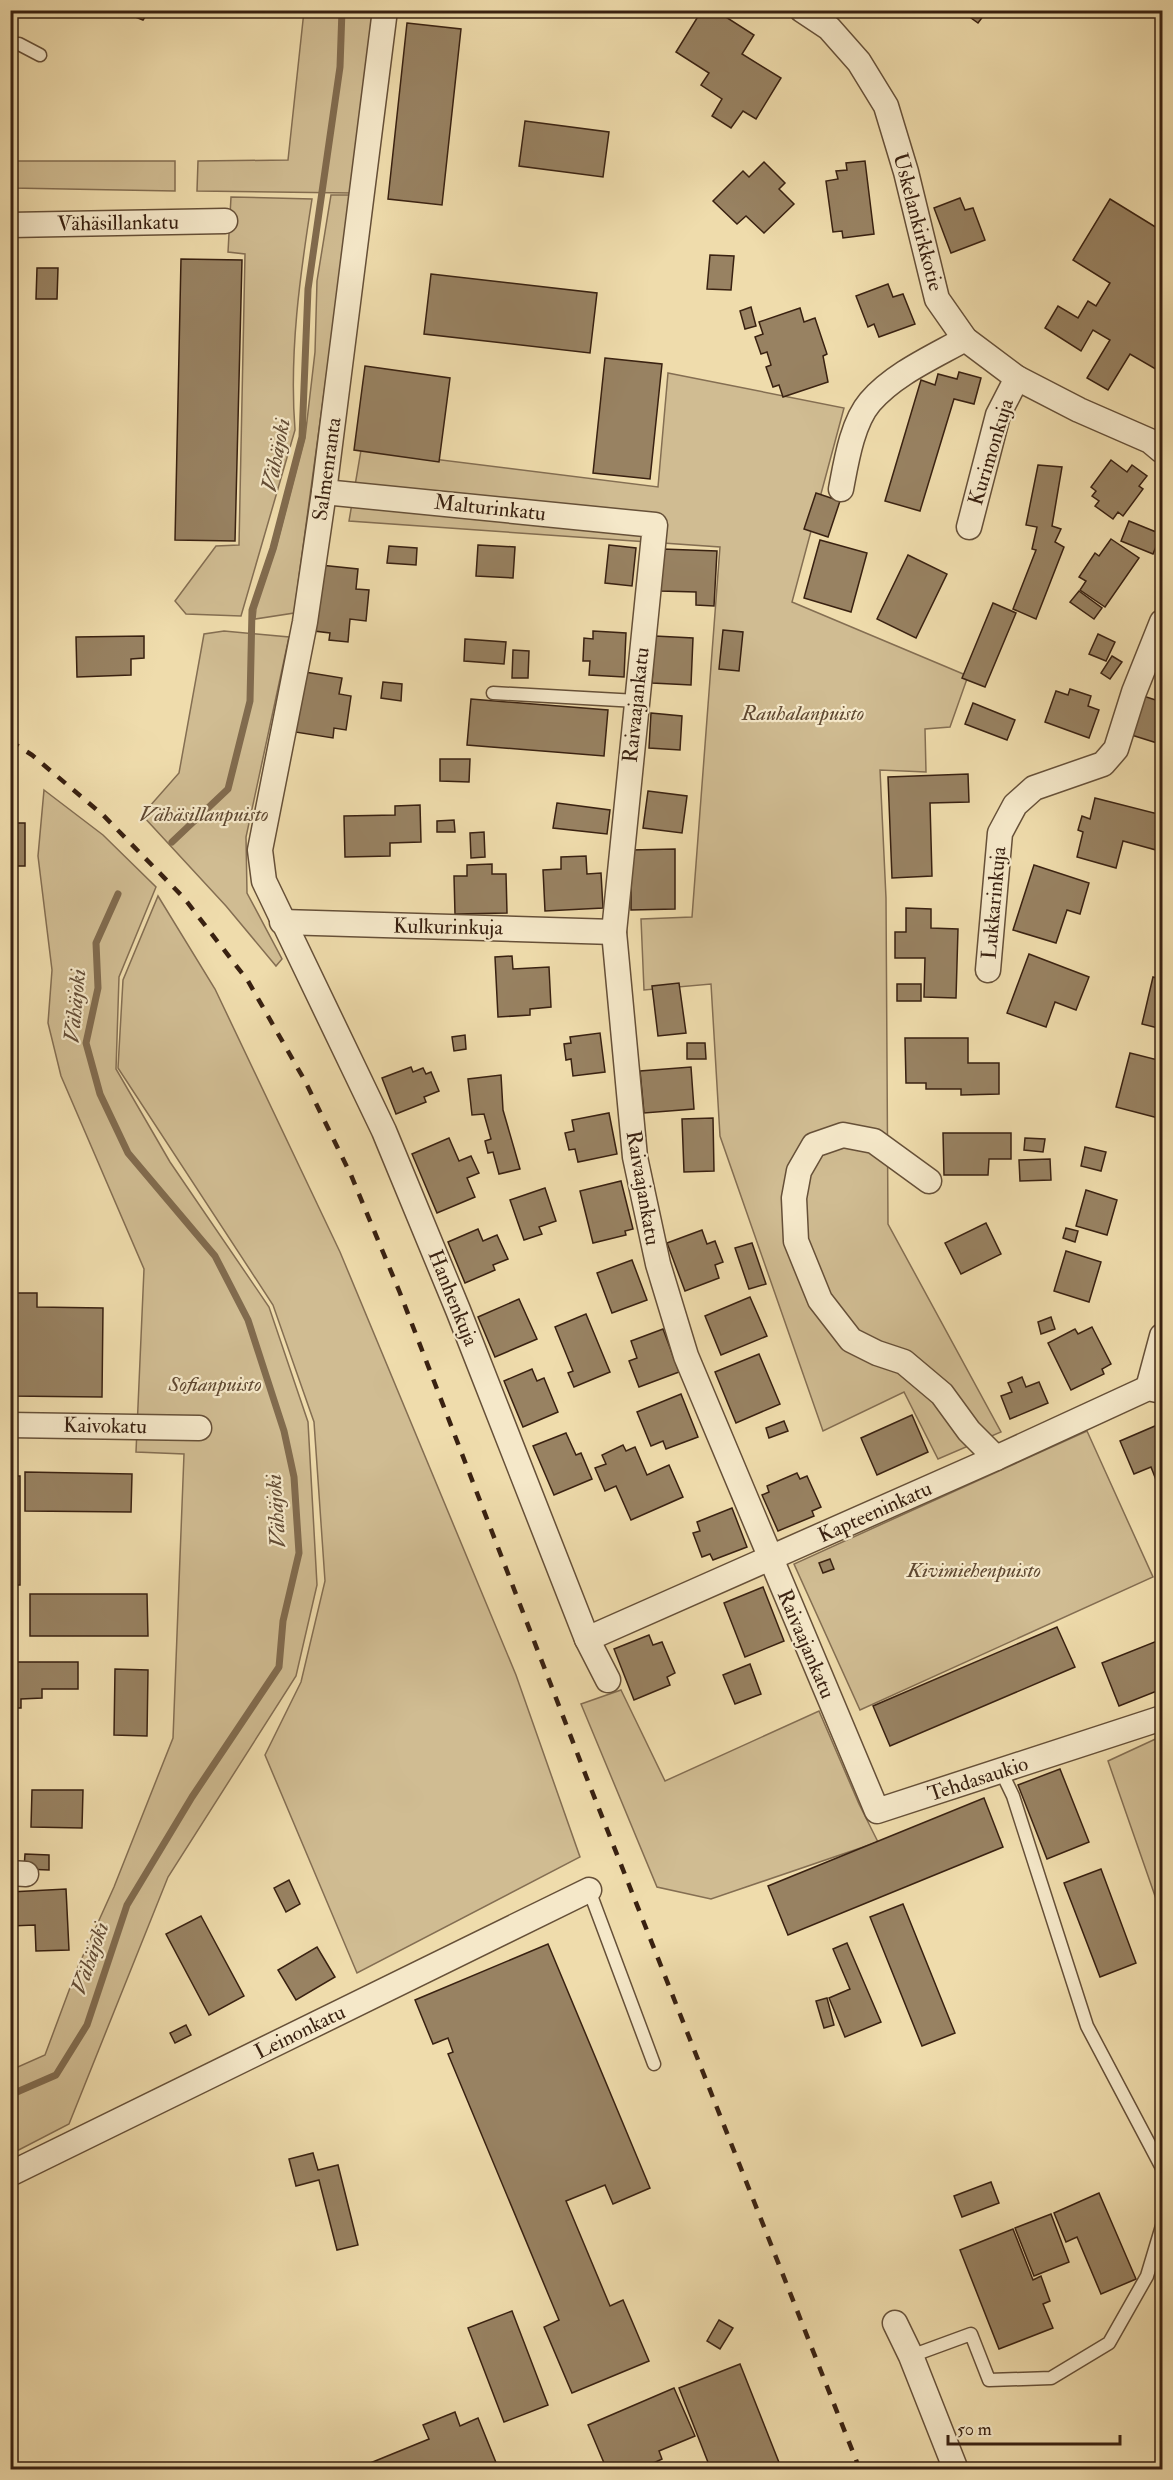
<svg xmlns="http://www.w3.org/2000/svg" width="1173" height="2480" font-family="'IM FELL Double Pica',serif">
<rect width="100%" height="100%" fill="#efdcac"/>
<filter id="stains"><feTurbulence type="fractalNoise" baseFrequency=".00333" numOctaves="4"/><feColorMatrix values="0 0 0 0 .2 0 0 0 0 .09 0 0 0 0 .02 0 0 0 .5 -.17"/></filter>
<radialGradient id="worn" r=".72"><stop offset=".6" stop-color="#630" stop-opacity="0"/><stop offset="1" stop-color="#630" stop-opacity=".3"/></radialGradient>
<g fill="#d0bc92" stroke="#846e52" stroke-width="1.5">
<polygon points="304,11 373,11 351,193 197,191 198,161 288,160"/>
<polygon points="11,161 175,161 175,191 11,188"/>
<polygon points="331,195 351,195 294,613 255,619 256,609 276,549 305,438 315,352 317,281"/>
<path d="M231 197 312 199C300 275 289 353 295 430L241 616 186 614 175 601 216 546 239 545 245 254 228 252Z"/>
<polygon points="668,373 844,408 792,602 968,676 950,727 925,729 926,772 880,770 886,898 888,1224 1001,1432 938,1459 904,1392 823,1431 720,1136 711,984 644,990 641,919 692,917 720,547 349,521 361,450 658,487"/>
<polygon points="224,631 289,637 246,837 247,893 282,959 276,966 226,906 142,815 179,773 204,634"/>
<polygon points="44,790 103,835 156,887 119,977 116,1069 170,1162 269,1307 308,1422 317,1585 296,1676 168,1877 69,2124 11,2154 11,2070 45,2055 77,1969 114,1887 173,1738 184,1454 136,1452 144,1269 61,1076 48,1023 52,970 38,856"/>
<polygon points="158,896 215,989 340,1252 516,1675 580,1857 357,1973 265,1755 301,1682 325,1581 314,1422 273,1305 118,1068 123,980"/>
<polygon points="1087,1431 1153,1577 860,1710 794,1564"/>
<polygon points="621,1690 665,1781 819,1711 859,1804 878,1842 711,1899 657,1887 581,1704"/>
<polygon points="1162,1736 1162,1916 1108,1761"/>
</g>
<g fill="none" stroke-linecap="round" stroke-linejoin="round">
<g stroke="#816b4e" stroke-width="7">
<polyline points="172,842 228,789 250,701 252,610 273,548 302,437 308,289 340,67 342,10"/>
<polyline points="10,2095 56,2075 87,2025 127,1905 192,1797 279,1667 283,1621 299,1553 294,1477 284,1431 248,1320 215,1256 128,1153 100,1094 86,1043 98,988 96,943 118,894"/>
</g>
</g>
<g fill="#988262" stroke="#392111" stroke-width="1.5">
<polygon points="118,10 150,10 143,20"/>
<polygon points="702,10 715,10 754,35 742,54 781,78 756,119 743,111 731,128 712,116 722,99 701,85 709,73 676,52"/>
<polygon points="960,10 979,10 984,15 978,23"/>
<polygon points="407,23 461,29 442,205 388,199"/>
<polygon points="525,121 609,132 603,177 519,166"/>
<polygon points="865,161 874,234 843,238 842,231 833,232 826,181 838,179 836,171 847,170 846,163"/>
<polygon points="764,162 785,183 779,189 794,204 764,233 746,216 737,224 713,201 743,171 749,177"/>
<polygon points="960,198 965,210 973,208 985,240 951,253 934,208"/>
<polygon points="1110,199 1162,231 1162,366 1159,371 1130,354 1108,390 1087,378 1110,340 1093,330 1081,351 1045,328 1058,306 1078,318 1088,301 1096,306 1110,283 1073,260"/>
<polygon points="710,255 734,256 731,290 707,289"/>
<polygon points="181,259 242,260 235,541 175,540"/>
<polygon points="37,268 58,268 57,299 36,299"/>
<polygon points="431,274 597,293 590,353 424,334"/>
<polygon points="888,284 893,297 903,294 915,324 879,337 874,324 868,327 856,296"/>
<polygon points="751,307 756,326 745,329 740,311"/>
<polygon points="800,308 804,322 815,318 827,354 823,356 828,382 783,397 779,385 773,387 766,367 771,365 767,352 761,354 755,337 763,334 759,322"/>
<polygon points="605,358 662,364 650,479 593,473"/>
<polygon points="365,366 450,378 439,462 354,450"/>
<polygon points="959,372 981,378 974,404 954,399 920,511 885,501 921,380 935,385 938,374 957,379"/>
<polygon points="1111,460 1127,472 1132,465 1147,476 1139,486 1143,489 1123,516 1118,512 1113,519 1095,506 1099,501 1092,496 1096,491 1091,487"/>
<polygon points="1038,465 1062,467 1052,526 1061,529 1055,542 1064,547 1036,619 1013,609 1036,550 1032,549 1037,527 1026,525"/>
<polygon points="816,493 840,501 828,537 804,529"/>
<polygon points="1129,521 1161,534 1153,554 1121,541"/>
<polygon points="1111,539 1139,558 1105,607 1080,590 1086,581 1079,577 1095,553 1099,556"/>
<polygon points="820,540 867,553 851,612 804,598"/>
<polygon points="478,545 515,547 513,578 476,576"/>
<polygon points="609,545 636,548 632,586 605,583"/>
<polygon points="389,546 417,548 416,565 387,563"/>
<polygon points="662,549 717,551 714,606 696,605 696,592 660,591"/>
<polygon points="908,555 947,574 916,638 877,619"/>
<polygon points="320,565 358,569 356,589 369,590 366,621 350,619 348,642 329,640 330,633 314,631"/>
<polygon points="1079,591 1102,608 1094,619 1070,602"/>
<polygon points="993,603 1016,613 985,687 962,678"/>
<polygon points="723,630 743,632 739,671 719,669"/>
<polygon points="593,631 626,633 624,677 589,675 590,661 583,661 584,638 593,639"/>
<polygon points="1098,634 1115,642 1106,661 1089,654"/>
<polygon points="144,636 144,658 131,659 131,675 77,677 76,637"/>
<polygon points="655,636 693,638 691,685 652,683"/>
<polygon points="465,639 506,642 504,664 464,661"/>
<polygon points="513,650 529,651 528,678 512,678"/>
<polygon points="1112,656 1122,662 1110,679 1101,673"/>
<polygon points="305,672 342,678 339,694 351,696 346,730 334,728 333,738 295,732"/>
<polygon points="383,682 402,684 401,701 381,698"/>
<polygon points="1070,689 1091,696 1088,706 1099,710 1089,738 1045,722 1056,691 1068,695"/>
<polygon points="1137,694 1162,702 1162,731 1160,730 1157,743 1125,733"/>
<polygon points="471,699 608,710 604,756 467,745"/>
<polygon points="973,703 1015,720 1007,740 965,724"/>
<polygon points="651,713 682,716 680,750 649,748"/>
<polygon points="440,759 470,759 469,782 440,781"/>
<polygon points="968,774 969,802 930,803 932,876 892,878 888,777"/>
<polygon points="648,791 687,796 682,833 643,828"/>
<polygon points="1095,798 1162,815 1162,825 1156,850 1123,841 1116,868 1077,857 1083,832 1078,830 1082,816 1090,819"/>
<polygon points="557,803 610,810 607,834 553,828"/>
<polygon points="420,805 421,842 390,843 390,856 345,857 344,816 395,815 395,806"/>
<polygon points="454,820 455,832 437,832 437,821"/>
<rect x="10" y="823" width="15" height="43"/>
<polygon points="484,832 485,857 471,858 470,833"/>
<polygon points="675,849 675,909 631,910 631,850"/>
<polygon points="586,856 587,874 601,873 603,908 545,911 543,870 561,869 561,857"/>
<polygon points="492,864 492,874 506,874 507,913 455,914 454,876 467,876 467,865"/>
<polygon points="1034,865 1089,883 1080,914 1067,910 1056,943 1013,930"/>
<polygon points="906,908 931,909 931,928 958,929 956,998 924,997 925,958 895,958 895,932 906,932"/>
<rect x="10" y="948" width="6" height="48"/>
<polygon points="1029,954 1089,977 1076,1010 1055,1002 1046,1027 1007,1013"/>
<polygon points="512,956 513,969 549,967 551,1007 530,1009 530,1015 498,1017 495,957"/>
<polygon points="1153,977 1162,979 1162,1029 1142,1024"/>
<polygon points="679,983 686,1033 658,1036 652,986"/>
<rect x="897" y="984" width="24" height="17"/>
<polygon points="600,1033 605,1072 573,1076 571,1059 566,1060 564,1044 571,1043 570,1037"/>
<polygon points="465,1035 466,1049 454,1051 452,1037"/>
<polygon points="905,1038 968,1038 968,1063 999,1063 999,1094 961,1095 961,1089 926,1089 926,1083 906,1083"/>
<polygon points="687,1043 705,1043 706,1059 687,1059"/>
<polygon points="1130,1053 1162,1061 1162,1119 1116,1107"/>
<polygon points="411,1067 413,1072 423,1068 426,1074 431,1072 439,1091 424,1097 426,1102 396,1114 382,1078"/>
<polygon points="691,1067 694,1109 644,1113 640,1071"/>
<polygon points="501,1075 503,1110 520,1169 499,1174 493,1152 488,1153 485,1141 491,1139 484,1114 472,1115 468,1079"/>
<polygon points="609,1113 617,1154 578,1162 575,1149 569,1150 565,1133 574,1131 572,1120"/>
<polygon points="713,1118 714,1171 684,1172 682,1119"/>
<polygon points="943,1133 1011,1133 1011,1159 989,1159 988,1175 944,1175"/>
<polygon points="449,1138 459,1161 471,1156 479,1173 467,1178 475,1197 437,1213 412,1154"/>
<polygon points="1025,1138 1045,1139 1043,1152 1024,1150"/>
<polygon points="1085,1147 1106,1152 1101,1171 1081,1166"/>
<polygon points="1050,1159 1051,1180 1020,1181 1019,1160"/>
<polygon points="621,1181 633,1229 625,1231 626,1235 593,1243 580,1191"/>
<polygon points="545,1188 556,1221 539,1227 542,1234 524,1240 510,1200"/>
<polygon points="1086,1190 1117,1200 1107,1235 1076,1226"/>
<polygon points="986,1223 1001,1254 961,1274 945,1243"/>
<polygon points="1066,1228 1078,1231 1075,1242 1063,1238"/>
<polygon points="478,1229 483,1241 497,1235 508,1259 493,1265 495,1270 465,1283 448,1242"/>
<polygon points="702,1230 707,1244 715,1241 723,1262 715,1265 719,1278 685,1291 667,1243"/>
<polygon points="752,1243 766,1284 749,1289 735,1248"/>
<polygon points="1066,1251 1101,1262 1089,1302 1054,1291"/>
<polygon points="632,1260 647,1300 612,1313 597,1273"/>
<polygon points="10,1293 37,1293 37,1307 103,1308 102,1397 10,1396"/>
<polygon points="750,1297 767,1336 721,1355 705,1316"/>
<polygon points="519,1299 537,1339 495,1357 478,1317"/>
<polygon points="586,1314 610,1372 574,1387 568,1373 573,1371 555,1327"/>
<polygon points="1051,1317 1055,1329 1041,1334 1038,1322"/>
<polygon points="1092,1327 1111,1364 1102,1369 1104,1374 1071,1390 1048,1343 1075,1329 1078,1334"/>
<polygon points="663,1329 679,1372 639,1387 629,1361 637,1358 631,1341"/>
<polygon points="759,1354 780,1404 736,1423 715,1372"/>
<polygon points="532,1369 537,1381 544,1378 558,1412 523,1427 504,1381"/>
<polygon points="1022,1377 1026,1387 1039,1382 1048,1403 1010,1419 1001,1396 1012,1392 1008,1383"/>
<polygon points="681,1394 698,1437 666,1449 663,1441 651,1446 637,1412"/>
<polygon points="912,1415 928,1452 877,1475 861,1438"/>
<polygon points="784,1421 788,1431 769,1438 766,1428"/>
<polygon points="1162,1423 1162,1483 1158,1485 1151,1467 1134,1474 1120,1441"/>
<polygon points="566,1433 576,1455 581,1453 592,1479 554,1495 533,1446"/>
<polygon points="623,1445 626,1451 635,1447 647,1475 669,1465 683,1497 631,1520 616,1486 605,1491 595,1468 606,1464 602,1455"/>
<polygon points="25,1472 132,1474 131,1512 25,1511"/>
<polygon points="797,1473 800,1479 807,1476 821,1507 812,1511 814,1516 778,1531 762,1495 769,1492 767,1486"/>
<rect x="10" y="1476" width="10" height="109"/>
<polygon points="732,1508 747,1547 713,1560 710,1554 702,1557 693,1533 700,1531 697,1522"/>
<polygon points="830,1559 834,1569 823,1573 819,1563"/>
<polygon points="763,1587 784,1641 745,1657 724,1603"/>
<polygon points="30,1594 147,1594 148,1636 30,1636"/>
<polygon points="1057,1627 1075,1667 890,1746 873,1706"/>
<polygon points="649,1635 653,1645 662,1642 675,1673 667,1677 670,1685 634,1700 614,1649"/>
<polygon points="1162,1639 1162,1689 1119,1706 1102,1663"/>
<polygon points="10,1654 15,1654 15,1662 78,1662 78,1689 42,1689 42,1698 21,1699 21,1708 10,1708"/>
<polygon points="750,1664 761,1694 735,1704 723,1675"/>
<polygon points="115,1669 148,1670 147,1736 114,1735"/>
<polygon points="1060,1769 1089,1842 1047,1859 1018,1785"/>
<polygon points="32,1790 83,1790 82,1828 31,1827"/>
<polygon points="984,1798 1003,1847 788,1935 768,1886"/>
<polygon points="25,1854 49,1855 49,1870 24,1869"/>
<polygon points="1101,1869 1136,1963 1100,1977 1064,1883"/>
<polygon points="289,1880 300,1904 286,1912 274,1888"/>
<polygon points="66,1889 69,1950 36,1951 35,1925 10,1926 10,1892"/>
<polygon points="903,1904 955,2033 922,2046 870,1917"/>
<polygon points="201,1916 244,1996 209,2015 166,1934"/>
<polygon points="847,1943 881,2022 845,2037 829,1998 850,1989 833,1949"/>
<polygon points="548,1944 650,2188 613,2204 605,2185 566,2201 610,2306 623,2300 649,2361 572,2393 544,2327 559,2320 448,2054 453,2052 448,2038 433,2044 415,2000"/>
<polygon points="317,1947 335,1977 296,2000 278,1970"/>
<polygon points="827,1998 834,2025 824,2028 816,2001"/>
<rect x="10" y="2001" width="5" height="23"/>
<polygon points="186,2025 191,2035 175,2043 170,2033"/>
<polygon points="313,2153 318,2170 338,2165 358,2245 337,2250 319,2180 296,2186 289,2159"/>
<polygon points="991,2182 999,2203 962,2217 954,2196"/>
<polygon points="1099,2193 1136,2279 1101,2294 1077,2237 1066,2242 1054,2213"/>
<polygon points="1051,2214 1069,2262 1034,2276 1015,2228"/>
<polygon points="1013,2229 1033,2280 1041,2276 1050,2301 1043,2304 1053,2328 999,2349 960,2250"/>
<polygon points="512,2311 548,2405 504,2422 468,2328"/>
<polygon points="719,2320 733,2328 720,2349 707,2341"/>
<polygon points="740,2364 782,2470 711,2470 679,2388"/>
<polygon points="674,2388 695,2436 659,2451 662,2459 639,2470 607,2470 588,2425"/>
<polygon points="455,2412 460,2426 478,2418 499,2470 353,2470 429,2439 423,2425"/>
</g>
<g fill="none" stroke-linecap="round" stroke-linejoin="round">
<g stroke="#665038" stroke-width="15">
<g id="service">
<polyline points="10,44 19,44 40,55"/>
<polyline points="493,693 637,701"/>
<polyline points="1001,1771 1013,1796 1087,2026 1162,2168"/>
<polyline points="589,1890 654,2064"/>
<polyline points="911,2356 971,2334 989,2380 1051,2378 1109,2343 1147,2276 1162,2226"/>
</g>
</g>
<g stroke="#665038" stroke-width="27">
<g id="minor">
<polyline points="385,10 324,492 305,622 260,850 264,881 384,1131 458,1310 587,1639 608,1680"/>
<polyline points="802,10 829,28 859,62 886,106 906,172 937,299 965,339 1017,378 1079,410 1150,441 1162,451"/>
<polyline points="10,225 225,221"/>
<path d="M841 489C846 463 852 423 870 402 894 374 933 357 965 339"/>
<polyline points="324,492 655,525 614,932 635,1157 658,1264 686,1356 877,1811 1162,1718"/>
<polyline points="969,527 998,415 1017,378"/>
<polyline points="282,922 614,932"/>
<polyline points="988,970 1000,833 1015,805 1034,788 1103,764 1116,749 1134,692 1162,622"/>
<polyline points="929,1181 874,1141 843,1135 814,1145 799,1171 794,1198 796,1241 820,1300 851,1340 877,1353 904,1362 942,1394 969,1431 996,1458"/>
<polyline points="1148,1388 1162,1336"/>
<polyline points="10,1425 199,1428"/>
<polyline points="587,1639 996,1458 1148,1388 1162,1391"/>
<polyline points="10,1873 26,1874"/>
<polyline points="10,2174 589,1890"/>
<polyline points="895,2323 911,2356 956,2470"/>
</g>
</g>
<use href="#service" stroke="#f5e8c9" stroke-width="12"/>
<use href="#minor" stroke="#f5e8c9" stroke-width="24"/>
<polyline stroke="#392111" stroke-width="4.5" stroke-dasharray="10 10" stroke-linecap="butt" points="10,741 32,755 103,815 184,898 248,981 305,1081 351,1175 400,1293 586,1776 860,2470"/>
</g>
<g text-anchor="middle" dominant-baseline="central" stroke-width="4.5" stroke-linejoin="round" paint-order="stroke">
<g font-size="21" fill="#392111" stroke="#f5e8c9">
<text transform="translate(918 222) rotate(75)">Uskelankirkkotie</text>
<text transform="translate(118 223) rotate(-1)">Vähäsillankatu</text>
<text transform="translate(991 452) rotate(-73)">Kurimonkuja</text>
<text transform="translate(327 469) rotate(-82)">Salmenranta</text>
<text transform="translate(490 508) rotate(6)">Malturinkatu</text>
<text transform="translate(636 705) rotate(-84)">Raivaajankatu</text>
<text transform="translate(994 903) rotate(-85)">Lukkarinkuja</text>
<text transform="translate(448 927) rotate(1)">Kulkurinkuja</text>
<text transform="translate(643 1188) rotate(80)">Raivaajankatu</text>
<text transform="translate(453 1298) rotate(68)">Hanhenkuja</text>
<text transform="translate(105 1426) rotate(1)">Kaivokatu</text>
<text transform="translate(875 1512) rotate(-24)">Kapteeninkatu</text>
<text transform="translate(806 1644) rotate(67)">Raivaajankatu</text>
<text transform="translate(978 1779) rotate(-18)">Tehdasaukio</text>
<text transform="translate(300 2032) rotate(-26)">Leinonkatu</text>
</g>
<g font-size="21" font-style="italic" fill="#5f4831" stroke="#f5e8c9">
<text x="803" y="713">Rauhalanpuisto</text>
<text x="204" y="814">Vähäsillanpuisto</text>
<text x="215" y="1384">Sofianpuisto</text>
<text x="974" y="1570">Kivimiehenpuisto</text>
</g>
<g font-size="22" font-style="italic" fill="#634c35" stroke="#f5e8c9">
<text transform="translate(276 455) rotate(-79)">Vähäjoki</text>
<text transform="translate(75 1006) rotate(-85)">Vähäjoki</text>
<text transform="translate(276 1511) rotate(-94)">Vähäjoki</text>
<text transform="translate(90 1958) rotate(-71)">Vähäjoki</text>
</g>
</g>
<rect width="1173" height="2480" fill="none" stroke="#efdcac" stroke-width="36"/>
<rect x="12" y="12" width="1149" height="2456" fill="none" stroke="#392111" stroke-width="3"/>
<rect x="18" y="18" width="1137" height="2444" fill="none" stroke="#392111" stroke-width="1.5"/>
<path d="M948 2435v9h172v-9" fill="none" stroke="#392111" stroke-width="3"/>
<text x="957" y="2435" font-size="18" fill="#392111" stroke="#f5e8c9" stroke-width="4.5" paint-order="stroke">50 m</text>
<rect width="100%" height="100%" filter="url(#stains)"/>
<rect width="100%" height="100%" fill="url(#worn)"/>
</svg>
